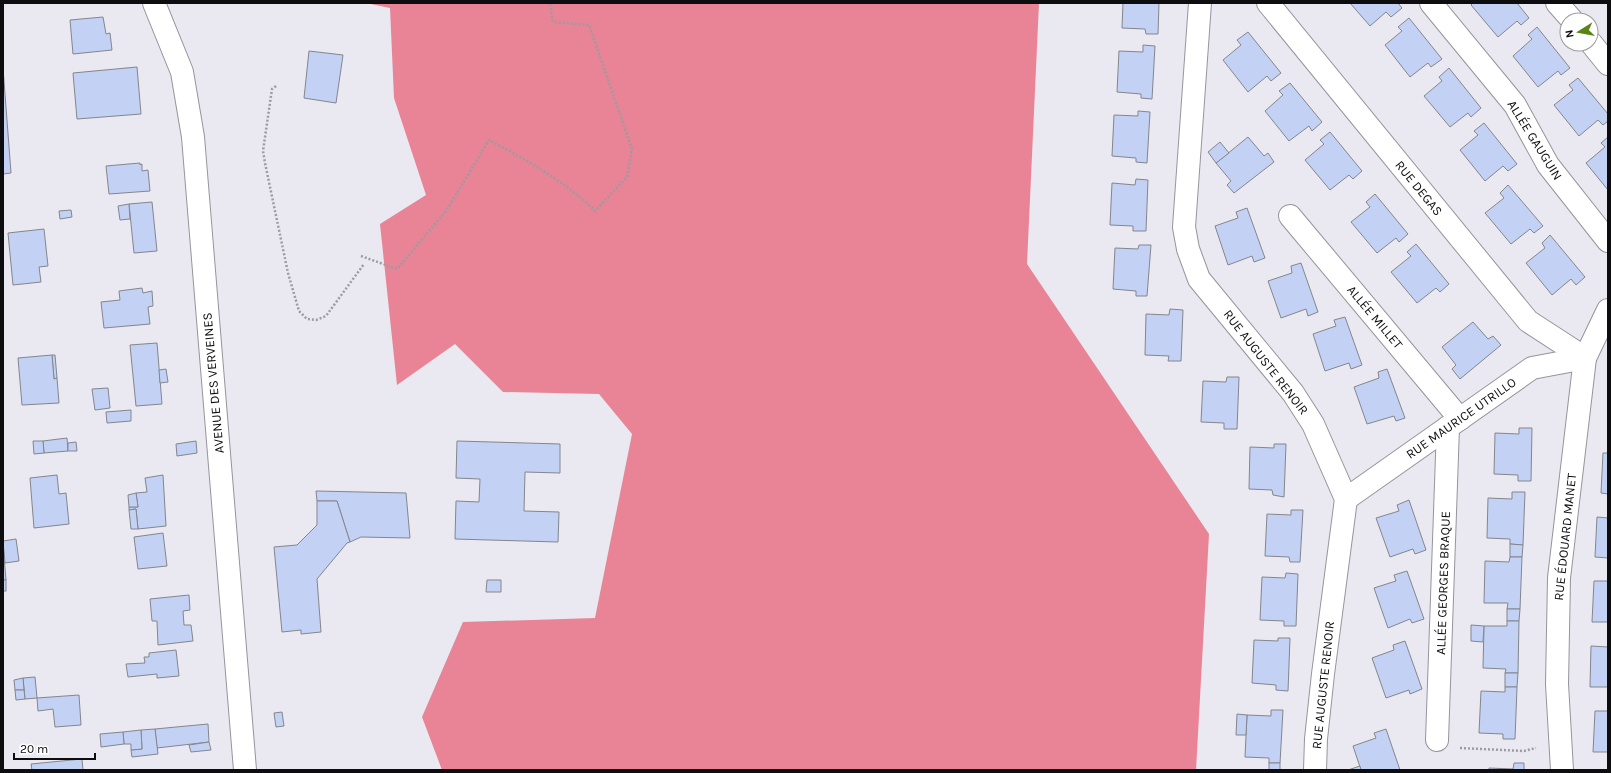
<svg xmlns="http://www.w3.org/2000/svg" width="1611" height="773" font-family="Karla,sans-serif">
<rect width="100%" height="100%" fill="#eae8f0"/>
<polygon fill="#e88496" points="366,3 1039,3 1027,264 1209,534 1196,770 442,770 422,717 463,622 595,618 632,434 599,394 503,392 455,344 397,385 380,224 426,195 394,98 390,8"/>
<g fill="#c3d2f4" stroke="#83868d">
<polygon points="1123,3 1159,3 1158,34 1146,34 1145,29 1122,28"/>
<polygon points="1350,3 1398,3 1402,8 1391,17 1386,12 1370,26"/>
<polygon points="1473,3 1517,3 1529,18 1521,25 1517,21 1498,37 1471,5"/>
<polygon points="103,17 106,34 110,33 112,50 73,54 70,20"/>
<polygon points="1409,18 1442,59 1431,67 1428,63 1410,77 1385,45 1402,31 1398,27"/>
<polygon points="1537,27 1570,68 1561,75 1558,71 1538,87 1513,56 1532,39 1528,35"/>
<polygon points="1248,32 1281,73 1271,81 1267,76 1248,92 1223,60 1241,45 1237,40"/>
<polygon points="1143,45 1155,46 1152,99 1141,98 1141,94 1117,92 1119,51 1143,52"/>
<polygon points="309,51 343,55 336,103 304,98"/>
<polygon points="137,67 141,114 77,119 73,73"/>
<polygon points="3,68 11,173 3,174"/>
<polygon points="1449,68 1481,108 1471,117 1468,113 1450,127 1424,96 1442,81 1439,77"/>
<polygon points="1578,78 1608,114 1608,121 1603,125 1598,120 1579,136 1554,105 1573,90 1569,85"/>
<polygon points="1290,83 1322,122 1312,131 1309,126 1289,141 1265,111 1283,95 1279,91"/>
<polygon points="1138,111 1150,112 1147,163 1136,162 1136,158 1112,156 1114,115 1138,116"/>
<polygon points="1484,123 1517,164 1508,171 1503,166 1485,181 1460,150 1478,135 1474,131"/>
<polygon points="1330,132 1362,171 1353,179 1349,175 1330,190 1305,160 1324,144 1320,140"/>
<polygon points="1248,137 1264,156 1268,153 1274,162 1234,193 1227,185 1231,181 1216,163"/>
<polygon points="1608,137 1608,190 1586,163 1605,147 1601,143"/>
<polygon points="1220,142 1229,153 1216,163 1208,152"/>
<polygon points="140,163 140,165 142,164 142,171 148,170 150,191 109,194 106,166"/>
<polygon points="1136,179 1148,180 1146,231 1133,231 1133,226 1110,225 1112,183 1135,185"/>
<polygon points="1508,185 1543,226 1534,233 1530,229 1511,244 1485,213 1504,198 1500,193"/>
<polygon points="1375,194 1408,234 1399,242 1396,238 1377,253 1351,222 1370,207 1366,202"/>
<polygon points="152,202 157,251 134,253 129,204"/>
<polygon points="129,204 130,219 120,220 118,206"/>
<polygon points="1247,208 1265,258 1254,262 1252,256 1228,265 1215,226 1238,218 1236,212"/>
<polygon points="71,210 72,217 60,219 59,211"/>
<polygon points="44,229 48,266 39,267 41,282 13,285 8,233"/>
<polygon points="1550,235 1585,277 1576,285 1571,279 1552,295 1526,263 1545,248 1542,243"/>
<polygon points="1416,244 1449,284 1440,292 1436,288 1417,303 1391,272 1411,256 1407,252"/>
<polygon points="1139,245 1151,245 1147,296 1136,296 1136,291 1113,289 1115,248 1138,249"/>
<polygon points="1301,263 1318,312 1308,316 1306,309 1281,318 1268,281 1292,273 1291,266"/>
<polygon points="142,288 143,293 152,291 153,306 148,307 150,324 104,328 101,302 120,300 119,291"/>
<polygon points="1170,309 1183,310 1181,361 1168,361 1169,356 1145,355 1146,314 1169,315"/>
<polygon points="1345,317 1362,365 1351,369 1349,363 1325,371 1313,334 1336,326 1334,320"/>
<polygon points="1473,322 1488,339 1493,336 1501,345 1460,379 1452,369 1456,365 1442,347"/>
<polygon points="157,343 162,404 136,406 130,345"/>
<polygon points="52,355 55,355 57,378 54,379"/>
<polygon points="52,355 54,379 57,378 59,403 22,405 18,358"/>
<polygon points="166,369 168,382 160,383 159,370"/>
<polygon points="1387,369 1405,418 1396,421 1394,416 1367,424 1354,387 1379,378 1378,372"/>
<polygon points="1227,377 1239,377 1237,429 1224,429 1224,423 1201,422 1203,381 1226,382"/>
<polygon points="108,388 110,408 95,410 92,389"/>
<polygon points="131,410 131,421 107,423 106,412"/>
<polygon points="1519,428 1532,428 1531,481 1518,481 1518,475 1494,474 1495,433 1519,434"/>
<polygon points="67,438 68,451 44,453 43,441"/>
<polygon points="33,441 43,441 44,453 34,454"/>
<polygon points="196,441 197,453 177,456 176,444"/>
<polygon points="457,441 560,444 560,473 525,472 524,511 559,512 558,542 455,539 456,501 479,502 480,479 456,478"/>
<polygon points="76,442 77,451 68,451 68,443"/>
<polygon points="1274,444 1286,444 1284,497 1273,495 1272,490 1249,489 1250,447 1274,448"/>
<polygon points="1603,453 1608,453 1608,494 1601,493"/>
<polygon points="57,475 59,494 66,493 69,524 34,528 30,478"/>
<polygon points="163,475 166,526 138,529 136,509 129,510 129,507 138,507 136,493 147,492 145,478"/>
<polygon points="316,491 406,493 410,538 361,537 350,542 337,501 317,501"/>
<polygon points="1512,492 1525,492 1523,545 1510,544 1510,539 1487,538 1488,498 1512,499"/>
<polygon points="136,493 138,507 129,507 128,495"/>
<polygon points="1409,500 1426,550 1415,554 1413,549 1390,557 1376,518 1399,511 1397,505"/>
<polygon points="317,501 337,501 350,542 347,543 317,579 321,632 301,634 301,630 282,632 274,547 297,545 317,525"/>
<polygon points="136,509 138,529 131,529 129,510"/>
<polygon points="1291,510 1303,510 1300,562 1290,562 1289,557 1265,556 1267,514 1291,515"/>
<polygon points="1597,517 1608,518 1608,558 1595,557"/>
<polygon points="163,533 167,566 138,569 134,537"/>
<polygon points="16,539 19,561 5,563 3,541"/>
<polygon points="1510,544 1523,545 1522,557 1510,557"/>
<polygon points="3,545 6,580 3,580"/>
<polygon points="1510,557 1522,557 1520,609 1507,609 1508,603 1484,603 1485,561 1509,562"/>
<polygon points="1407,571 1424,619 1412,623 1410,619 1388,628 1374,588 1396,581 1394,575"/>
<polygon points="1286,573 1298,574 1296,626 1284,626 1284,621 1260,620 1262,577 1285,578"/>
<rect x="3" y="580" width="3" height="11"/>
<polygon points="487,580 501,580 501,592 486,592"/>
<polygon points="1594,581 1608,581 1608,622 1592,622"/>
<polygon points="189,595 190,610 183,611 184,625 191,625 193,641 158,645 157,621 152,621 150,599"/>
<polygon points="1507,609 1520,609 1519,621 1507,621"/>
<polygon points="1507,621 1519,621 1518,673 1505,673 1506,669 1483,668 1484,626 1507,626"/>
<polygon points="1471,625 1484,626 1483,642 1471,641"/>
<polygon points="1278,638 1290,638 1288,691 1276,690 1276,685 1252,683 1254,640 1278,641"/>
<polygon points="1405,641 1422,689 1410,694 1409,690 1386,698 1372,658 1394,650 1393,645"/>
<polygon points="1591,646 1608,647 1608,687 1590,687"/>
<polygon points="176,650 179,676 157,678 157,674 128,677 126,664 145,663 144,657 149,657 149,653"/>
<polygon points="1505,673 1518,673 1517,687 1505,687"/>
<polygon points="35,677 37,698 25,699 23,678"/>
<polygon points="23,678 24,690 15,690 14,680"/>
<polygon points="1505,687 1517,687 1515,739 1503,739 1503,734 1479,733 1481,691 1505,692"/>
<polygon points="15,690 24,690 25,699 16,700"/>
<polygon points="79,695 81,725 55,727 53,709 38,711 37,698"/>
<polygon points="1271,710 1283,710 1280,763 1269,763 1269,758 1245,757 1247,715 1271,716"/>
<polygon points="1595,711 1608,711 1608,752 1593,752"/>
<polygon points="282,712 284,726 276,727 274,713"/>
<polygon points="1237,714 1247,715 1246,735 1236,735"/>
<polygon points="208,724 209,742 157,748 155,729"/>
<polygon points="155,729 158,754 132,757 131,750 142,749 141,730"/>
<polygon points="1386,729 1400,770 1361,770 1353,746 1376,738 1374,733"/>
<polygon points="141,730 142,749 131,750 131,744 124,744 123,732"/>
<polygon points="123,732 124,744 101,747 100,734"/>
<polygon points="209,742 211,750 191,752 189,745"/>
<polygon points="82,759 83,770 32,770 31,764"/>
<rect x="1269" y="763" width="11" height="7"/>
<polygon points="1514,763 1524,763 1524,770 1489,770 1489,768 1513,769"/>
<polygon points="1360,766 1361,770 1348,770"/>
</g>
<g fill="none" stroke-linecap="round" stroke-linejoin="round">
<g stroke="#97949c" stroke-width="24">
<g id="street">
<polyline points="154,3 182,72 193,137 245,770"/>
<polyline points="1200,3 1184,227 1188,249 1199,279 1293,393 1313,424 1346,499 1323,674 1316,739 1315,770"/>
<polyline points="1268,3 1528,321 1585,358"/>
<polyline points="1431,3 1515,105 1548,165 1608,241"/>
<polyline points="1557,3 1572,20"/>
<polyline points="1591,43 1608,64"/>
<polyline points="1290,216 1460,419"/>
<polyline points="1346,499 1532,368 1585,358"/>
<polyline points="1437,740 1448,427"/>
<polyline points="1562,770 1557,684 1559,578 1585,358 1608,310"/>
</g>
</g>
<g stroke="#9c9ba0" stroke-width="2.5" stroke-dasharray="2 2" stroke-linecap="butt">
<polyline points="276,86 272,89 263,151 265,163 288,273 299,311 307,319 316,320 326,316 364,264"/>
<path d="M361 256 397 269 446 211 489 140C526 160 565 181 595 211L627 177 632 149 589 25 553 22 550 3"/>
<polyline points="1460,748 1524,751 1536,748"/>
</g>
<use href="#street" stroke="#fff" stroke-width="22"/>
</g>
<g text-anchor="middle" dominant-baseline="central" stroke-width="3.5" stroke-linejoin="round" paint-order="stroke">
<g font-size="13" fill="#0d0c0e" stroke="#fff">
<text transform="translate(1535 140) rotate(58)">ALLÉE GAUGUIN</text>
<text transform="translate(1419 188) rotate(51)">RUE DEGAS</text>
<text transform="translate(1375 317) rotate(50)">ALLÉE MILLET</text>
<text transform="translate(1266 362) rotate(52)">RUE AUGUSTE RENOIR</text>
<text transform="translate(213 383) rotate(-95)">AVENUE DES VERVEINES</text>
<text transform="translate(1461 418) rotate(-35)">RUE MAURICE UTRILLO</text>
<text transform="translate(1565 537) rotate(-84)">RUE ÉDOUARD MANET</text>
<text transform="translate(1443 583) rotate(-88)">ALLÉE GEORGES BRAQUE</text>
<text transform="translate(1323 685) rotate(-84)">RUE AUGUSTE RENOIR</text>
</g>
</g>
<rect width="1611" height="773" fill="none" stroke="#0d0c0e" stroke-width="8"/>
<g transform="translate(1579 32) rotate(259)"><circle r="19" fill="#ffffff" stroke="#9e9e9f"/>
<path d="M0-3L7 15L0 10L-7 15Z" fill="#588412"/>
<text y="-6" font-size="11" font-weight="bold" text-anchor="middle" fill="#0d0c0e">N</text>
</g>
<path d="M14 753v6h81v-6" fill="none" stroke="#0d0c0e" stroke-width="2"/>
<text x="20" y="753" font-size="12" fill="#0d0c0e" stroke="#ffffff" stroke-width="3" paint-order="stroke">20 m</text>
</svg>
